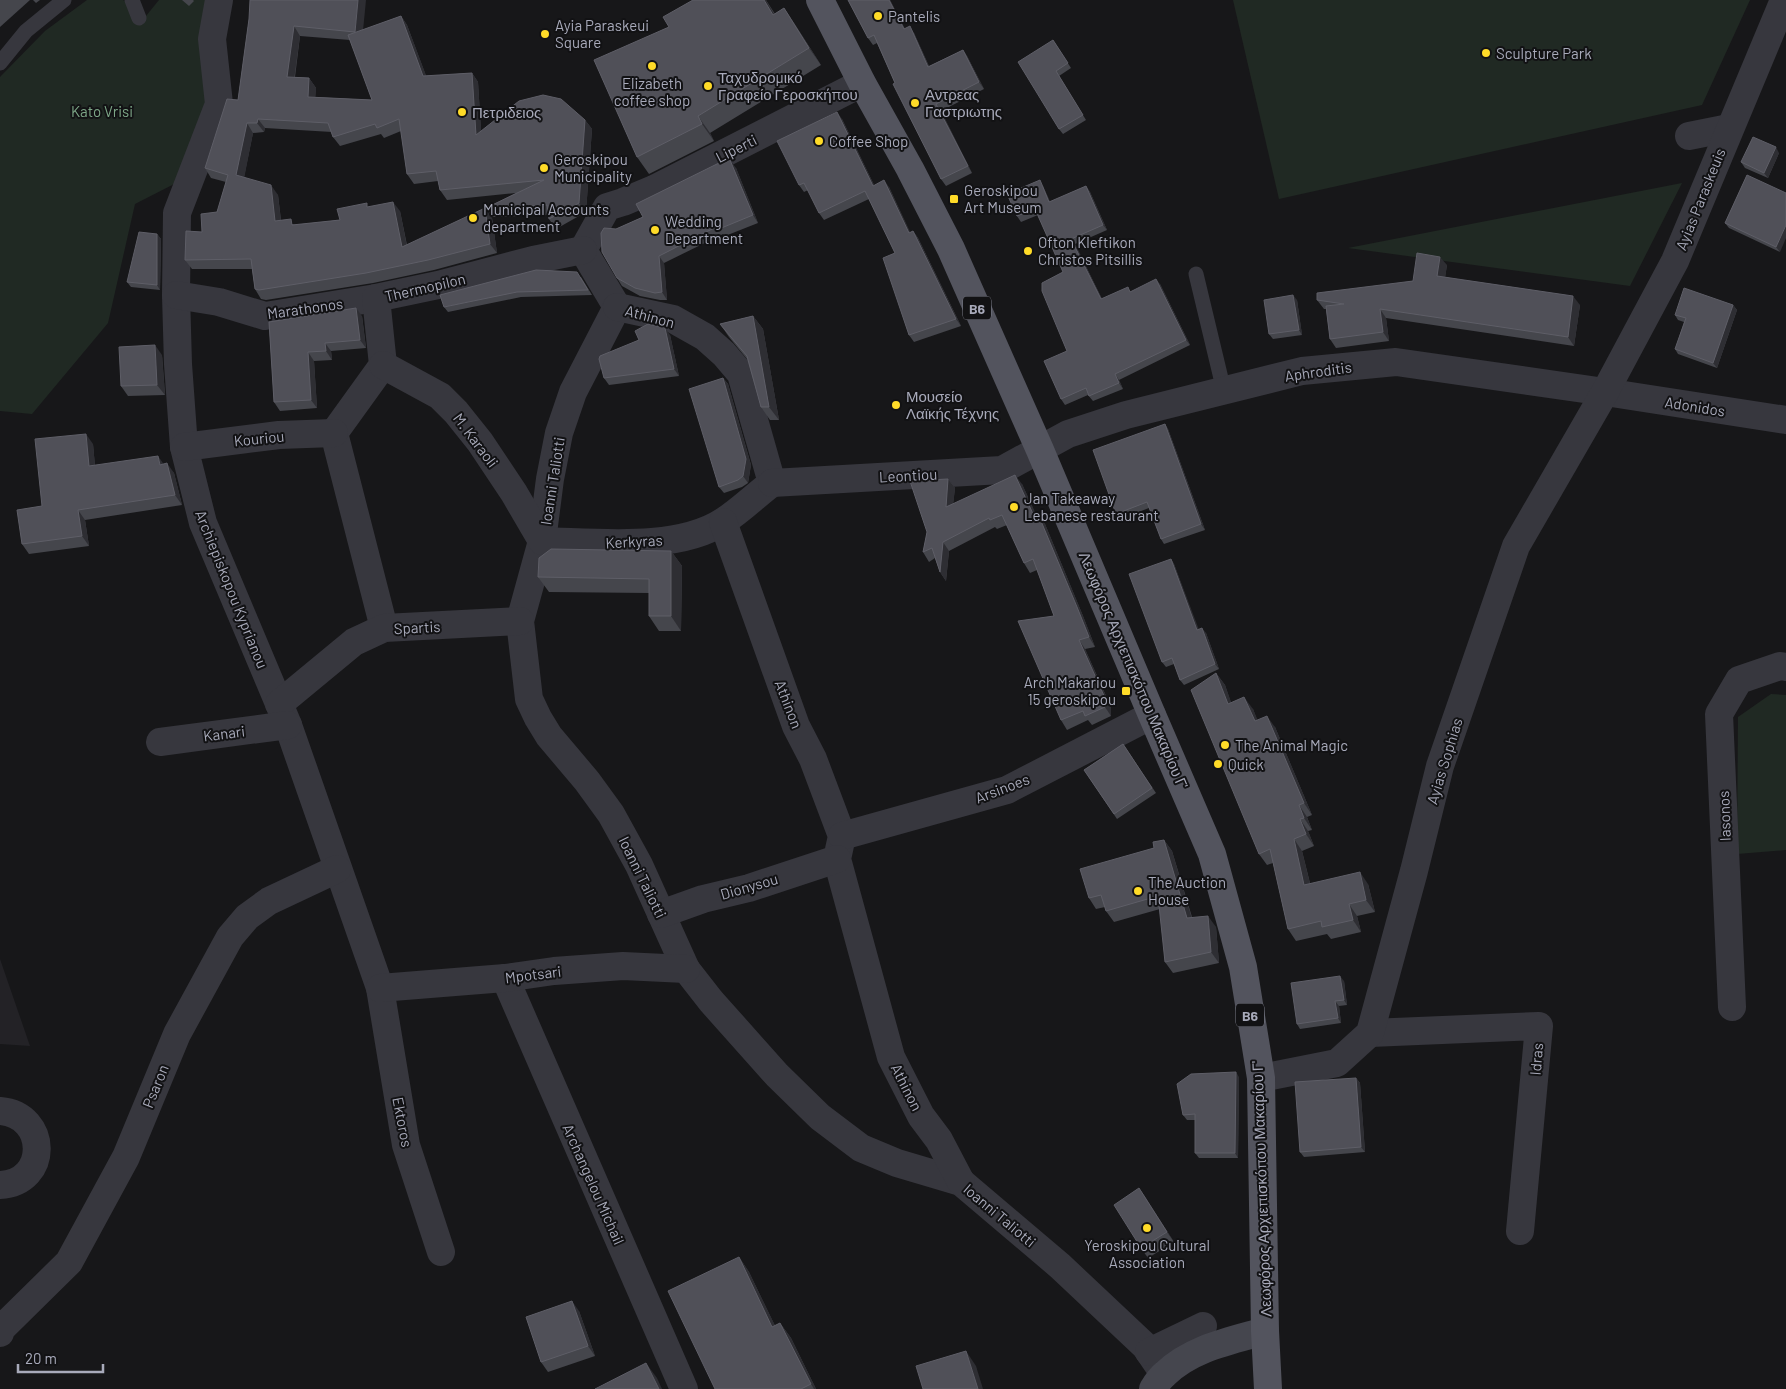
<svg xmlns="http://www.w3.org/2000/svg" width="1786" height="1389" font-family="Barlow,sans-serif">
<rect width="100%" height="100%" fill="#171719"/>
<polygon fill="#232226" points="0,959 30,1046 0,1044"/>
<g fill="#202923">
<polygon points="87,0 123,0 146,16 159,0 206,0 213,90 180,181 135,204 108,323 32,414 0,411 0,77 45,31"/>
<polygon points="1233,0 1750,0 1702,105 1279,199"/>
<polygon points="1682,183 1630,286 1348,248"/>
<polygon points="1771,694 1786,695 1786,850 1737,854 1738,717"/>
</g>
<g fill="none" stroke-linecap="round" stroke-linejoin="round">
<g stroke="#37373e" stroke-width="15">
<polyline points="132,0 139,18"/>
<polyline points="0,63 26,31 64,0"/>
<polyline points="1196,274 1224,391"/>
</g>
<g stroke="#37373e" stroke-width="28">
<polyline points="219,0 212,39 219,104 177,213 176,295 178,364 184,447 203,523 288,725 380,988 406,1145 441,1252"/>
<polyline points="1689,136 1729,128"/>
<polyline points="583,250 607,207 623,202 654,189 862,83"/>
<polyline points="583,250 617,307"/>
<polyline points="176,295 219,302 265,316 376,298 438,285 533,260 583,250"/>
<polyline points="376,298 383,365 334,433 384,628"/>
<polyline points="617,307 573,392 559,433 550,479 542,541 520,621 529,699 538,718 549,736 587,781 611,814 639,865 686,969 711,1001 777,1075 820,1117 861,1148 897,1163 961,1182 1060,1266 1145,1346 1164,1374"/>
<polyline points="617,307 673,319 705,337 724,354 741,374 772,483"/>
<path d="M383 365 440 396 456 412 480 442 514 493 542 541C596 542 677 552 724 521 741 510 756 495 772 483"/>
<polyline points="184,447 279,435 334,433"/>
<polyline points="772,483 1002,470 1068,434 1126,415 1302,371 1396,362 1605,392 1786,420"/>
<polyline points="723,522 796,726 813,759 842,836 837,859 891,1057 921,1116 939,1140 961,1182"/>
<polyline points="279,704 354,642 384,628 520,621"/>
<polyline points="160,742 288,725"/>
<polyline points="842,836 1007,790 1152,715"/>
<polyline points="661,914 703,899 749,888 837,859"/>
<polyline points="505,978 684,1389"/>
<polyline points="380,988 505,978 554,971 623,966 686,969"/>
<polyline points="1732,1007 1719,714 1739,680 1780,666 1786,667"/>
<polyline points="1370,1033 1539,1026 1520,1231"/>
<polyline points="1261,1078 1337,1063 1370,1033 1414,871 1440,766 1516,546 1605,392 1675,261 1784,0"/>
<path d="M0 1111C49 1115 49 1183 0 1185"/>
<polyline points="0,1333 1,1329 69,1262 126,1157 177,1034 230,937 247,917 269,901 337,869"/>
<polyline points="1149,1352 1203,1326"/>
</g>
<path stroke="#45464e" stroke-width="28" d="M1153 1389C1156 1384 1160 1378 1165 1374 1192 1348 1230 1341 1265 1331"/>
<polyline stroke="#53545e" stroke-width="28" points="820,0 862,83 910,169 951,249 1040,450 1152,715 1212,854 1243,967 1261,1078 1265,1331 1268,1389"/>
</g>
<g fill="#45464c" fill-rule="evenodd">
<polygon points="0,0 30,0 0,27"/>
<polygon points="33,0 40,0 36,3"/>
<polygon points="182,0 193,0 194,1 189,6"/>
<polygon points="693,0 766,0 775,14 784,8 796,26 821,65 710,133 714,141 649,174 637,157 669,27"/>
<polygon points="848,0 890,0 905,29 914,33 929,66 963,50 967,56 984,89 941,111 972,173 946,186 941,179 895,83 877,43 873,45 868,38"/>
<path d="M401 16 407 25 426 76 472 73 478 82 481 131 585 120 592 129 586 212 556 229 549 219V215L492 217 486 208 516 193 447 200 440 190 438 181 414 184 407 174 401 131 384 138 381 134 340 146 333 137 332 132 265 128 264 132 253 133 244 177 278 195 281 220 295 225 340 220 370 207 400 211 407 245 492 218 497 253 434 270 373 283 266 300 261 299 255 289 252 269H192L185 260 202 232 217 212 226 182 211 178 205 168 238 100 249 19 363 30ZM300 36 350 40 372 100 315 97 316 88 309 78 295 77Z"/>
<polygon points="1053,40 1071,68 1059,76 1086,120 1063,134 1059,129"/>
<polygon points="842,119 874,185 889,187 910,233 913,231 918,238 961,326 914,342 909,335 895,253 869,199 824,220 819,213 808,190 804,192 799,185"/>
<polygon points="1779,153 1768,178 1745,168 1741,162"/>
<polygon points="722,164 736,168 758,223 725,236 723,234 664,263 667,300 660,300 640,296 622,286 617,278 616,229 643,217"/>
<polygon points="1747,175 1780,252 1729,228 1725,223"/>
<polygon points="1043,186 1050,202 1086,186 1090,192 1107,230 1075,244 1102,299 1160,284 1190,345 1119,380 1123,389 1093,401 1088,395 1065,405 1061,399 1067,351 1063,272 1038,215 1021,222 1017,216"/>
<polygon points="157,234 161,239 160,290 131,287 127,282"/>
<polygon points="1447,265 1445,277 1580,305 1574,346 1386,318 1389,341 1336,348 1330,339 1326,309 1324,309 1317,300 1413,281"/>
<polygon points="581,277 592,295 521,297 448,312 444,307"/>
<polygon points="1297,300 1302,335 1273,339 1269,334"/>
<polygon points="1733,305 1737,310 1717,368 1678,354 1675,349 1684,322 1678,320 1675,315"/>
<polygon points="362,316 366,348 331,351 332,360 314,361 317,408 280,411 274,402 269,322"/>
<polygon points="753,316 763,329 779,420 770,420 761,407 747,359 729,337 720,324"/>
<polygon points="670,335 679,376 609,385 604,378 639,340"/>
<polygon points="162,355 165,395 128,396 121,386"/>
<polygon points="723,378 728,384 751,465 748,483 742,487 724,493 719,487"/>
<polygon points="1165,424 1168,429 1205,530 1164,544 1161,539 1149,508 1120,519 1116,514"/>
<polygon points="93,444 95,466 164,464 174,473 182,505 85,520 89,546 29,554 22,544 42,506"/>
<polygon points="948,479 955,488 953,504 1022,484 1036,515 1045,524 1083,616 1095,647 1085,649 1111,707 1111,716 1092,725 1088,720 1067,730 1061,720 1054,616 1037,570 1030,573 1024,563 1007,525 997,529 995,527 949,551 946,581 940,572 935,558 929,562 923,552 927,532"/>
<polygon points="671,551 682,566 681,631 659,631 649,616 649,593 549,592 538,577"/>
<polygon points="1171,559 1174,564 1198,630 1206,633 1219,669 1184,685 1180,680 1174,664 1166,667 1162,662"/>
<polygon points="1216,673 1225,685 1231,703 1253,709 1257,720 1275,727 1312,815 1307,817 1312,830 1308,831 1314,846 1302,851 1310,883 1368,884 1375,912 1357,916 1361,932 1331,939 1327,934 1296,941 1288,929 1273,863 1267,865 1259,854"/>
<polygon points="1123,744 1156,793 1117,819 1084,770"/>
<polygon points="1164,840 1172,851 1192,917 1216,927 1219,963 1173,973 1165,962 1160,909 1114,922 1106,911 1105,907 1096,909 1089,898"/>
<polygon points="1344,981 1347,1005 1339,1006 1341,1023 1300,1029 1297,1024"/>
<polygon points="1239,1077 1238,1158 1199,1158 1195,1153 1195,1120 1187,1120 1183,1115"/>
<polygon points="1356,1078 1360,1083 1365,1152 1304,1157 1300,1152"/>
<polygon points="1139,1188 1174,1242 1148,1258 1141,1248"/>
<polygon points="739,1257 749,1272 775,1326 780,1323 791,1338 816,1389 715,1389"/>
<polygon points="579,1311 595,1356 548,1372 541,1362"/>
</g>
<g fill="#2e2e33">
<polygon points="358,0 366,0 362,41 355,32"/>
<polygon points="764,0 766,0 785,33 773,15"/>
<polygon points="889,0 890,0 908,36 904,29"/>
<polygon points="784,8 796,26 821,65 809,48"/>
<polygon points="401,16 407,25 430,86 423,76"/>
<polygon points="294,26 300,36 293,87 287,77"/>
<polygon points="910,26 914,33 932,74 928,67"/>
<polygon points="963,50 967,56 984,89 979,82"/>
<polygon points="472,73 478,82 482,145 476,135"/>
<polygon points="309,78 316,88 315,106 308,97"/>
<polygon points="936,104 941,111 972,173 968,166"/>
<polygon points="837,112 842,119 878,193 873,186"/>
<polygon points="698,116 710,133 714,141 702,124"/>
<polygon points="258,119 265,128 264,132 257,123"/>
<polygon points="585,120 592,129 586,212 579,203"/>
<polygon points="247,123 253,133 243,184 236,175"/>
<polygon points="1776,147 1779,153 1768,178 1764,173"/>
<polygon points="730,160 736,168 758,223 753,215"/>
<polygon points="884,180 889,187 914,240 909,233"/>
<polygon points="1040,180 1043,186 1053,208 1049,202"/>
<polygon points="271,185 278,195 282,231 275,221"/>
<polygon points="1086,186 1090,192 1107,230 1103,225"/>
<polygon points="393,202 400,211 409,257 402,247"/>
<polygon points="485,208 492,218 497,253 490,244"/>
<polygon points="1786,225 1786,238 1780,252 1776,247"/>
<polygon points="913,231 918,238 961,326 956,319"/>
<polygon points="157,234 161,239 160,290 157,285"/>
<polygon points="1071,239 1075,244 1105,305 1101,299"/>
<polygon points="659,256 664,263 667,300 662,292"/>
<polygon points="1440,257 1447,265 1444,285 1437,276"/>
<polygon points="1156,279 1160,284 1190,345 1186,340"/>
<polygon points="1293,295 1297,300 1302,335 1299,330"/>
<polygon points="1573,296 1580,305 1574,346 1568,337"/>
<polygon points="1733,305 1737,310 1717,368 1713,363"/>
<polygon points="356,308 362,316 366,348 360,340"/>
<polygon points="1380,309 1386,318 1389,341 1383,332"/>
<polygon points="753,316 763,329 779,420 769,407"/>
<polygon points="665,328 670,335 679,376 674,369"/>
<polygon points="325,343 331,351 332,360 326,351"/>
<polygon points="155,345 162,355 165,395 157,385"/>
<polygon points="308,352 314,361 317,408 311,400"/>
<polygon points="1115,374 1119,380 1123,389 1119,383"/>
<polygon points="723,378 728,384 751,465 748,483 743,476"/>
<polygon points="1165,424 1168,429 1205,530 1201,524"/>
<polygon points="86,434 93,444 96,477 89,466"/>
<polygon points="158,456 165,466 160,465"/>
<polygon points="167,463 174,473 182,505 175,495"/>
<polygon points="1015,475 1022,484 1041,525 1034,516"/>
<polygon points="948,479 955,488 952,516 946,507"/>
<polygon points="78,510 85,520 89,546 82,536"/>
<polygon points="1038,514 1045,524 1083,616 1095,647 1089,637"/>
<polygon points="943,542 949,551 946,581 940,572"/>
<polygon points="671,551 682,566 681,631 671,616"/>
<polygon points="1171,559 1174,564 1201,635 1197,630"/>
<polygon points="1202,628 1206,633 1219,669 1215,664"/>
<polygon points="1079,640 1085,649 1111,707 1111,716 1105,707"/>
<polygon points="1216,673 1225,685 1236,716 1228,704"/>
<polygon points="1244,697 1253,709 1263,733 1255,721"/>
<polygon points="1267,716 1275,727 1312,815 1304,803"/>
<polygon points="1299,805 1307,817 1312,830 1304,818"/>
<polygon points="1300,819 1308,831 1314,846 1306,834"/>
<polygon points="1294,839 1302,851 1313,896 1304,885"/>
<polygon points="1164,840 1172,851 1195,929 1187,918"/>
<polygon points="1360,872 1368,884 1375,912 1366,900"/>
<polygon points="1349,904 1357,916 1361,932 1353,920"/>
<polygon points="1208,916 1216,927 1219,963 1211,952"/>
<polygon points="1340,976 1344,981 1347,1005 1344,1000"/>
<polygon points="1335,1001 1339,1006 1341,1023 1338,1018"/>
<polygon points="1236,1072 1239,1077 1238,1158 1235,1153"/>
<polygon points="1356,1078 1360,1083 1365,1152 1361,1147"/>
<polygon points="1139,1188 1146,1198 1174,1242 1167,1232"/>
<polygon points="739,1257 749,1272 783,1342 772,1327"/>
<polygon points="572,1301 579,1311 595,1356 588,1346"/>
<polygon points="780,1323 791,1338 816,1389 814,1389 811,1384"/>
<polygon points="966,1351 976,1366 983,1389 978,1389"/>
<polygon points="646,1363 657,1378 662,1389 659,1389"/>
</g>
<g fill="#505058" stroke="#5e5e67">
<polygon points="250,0 358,0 355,32 294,26 287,77 309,78 308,97 372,100 348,35 401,16 423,76 472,73 476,135 519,101 543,95 561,99 585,120 579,203 549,219 547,205 486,208 544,180 440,190 436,171 407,174 399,119 377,128 375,124 333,137 328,123 258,119 257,123 247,123 236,175 271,185 275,221 291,219 292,225 340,220 337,209 367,203 367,207 393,202 402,247 485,208 490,244 428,260 366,273 259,290 255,289 251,259 185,260 186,231 202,232 201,214 217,212 228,175 205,168 227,99 238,100 249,19"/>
<polygon points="693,0 764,0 773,15 784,8 809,48 698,116 702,124 637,157 594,60 669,27 663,17"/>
<polygon points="848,0 889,0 904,29 910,26 928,67 963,50 979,82 936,104 968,166 941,179 893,84 895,83 874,35 868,38"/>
<polygon points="1053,40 1068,63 1056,71 1083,115 1059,129 1018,62"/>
<polygon points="837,112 873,186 884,180 909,233 913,231 956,319 909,335 883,258 895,253 865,191 819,213 804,183 799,185 777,141"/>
<polygon points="1753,137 1776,147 1764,173 1741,162"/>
<polygon points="730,160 753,215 719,229 718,226 659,256 662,292 655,293 635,288 617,278 602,252 601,233 604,228 616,229 643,217 636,204 721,162 722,164"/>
<polygon points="1747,175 1786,193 1786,225 1776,247 1725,223"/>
<polygon points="1040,180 1049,202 1086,186 1103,225 1071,239 1101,299 1128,287 1130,292 1156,279 1186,340 1115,374 1119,383 1089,396 1086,388 1061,399 1044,361 1067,351 1042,291 1042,283 1063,272 1035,209 1017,216 1007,194"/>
<polygon points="139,232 157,234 157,285 127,282"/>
<polygon points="1417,253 1440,257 1437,276 1573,296 1568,337 1380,309 1383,332 1330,339 1326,306 1344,304 1317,300 1317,293 1413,281"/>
<polygon points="536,270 577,272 588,290 517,292 444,307 440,295"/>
<polygon points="1684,288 1733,305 1713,363 1675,349 1686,318 1675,315"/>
<polygon points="1293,295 1299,330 1269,334 1264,300"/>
<polygon points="356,308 360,340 325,343 326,351 308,352 311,400 274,402 269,322"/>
<polygon points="753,316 769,407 761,407 747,356 720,324"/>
<polygon points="648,324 665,328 674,369 604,378 599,359 600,356 639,340 635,331"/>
<polygon points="155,345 157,385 121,386 119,347"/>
<polygon points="723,378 746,459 743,476 738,480 719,487 689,389"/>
<polygon points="1165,424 1201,524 1161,539 1147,502 1116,514 1093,450"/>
<polygon points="86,434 89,466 158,456 160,465 167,463 175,495 78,510 82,536 22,544 17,510 42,506 35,439"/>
<polygon points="1015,475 1034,516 1038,514 1077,607 1089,637 1079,640 1105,698 1105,707 1085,716 1083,711 1061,720 1018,621 1054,616 1033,559 1024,563 1002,515 990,520 989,518 943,542 940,572 932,548 923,552 927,532 910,481 948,479 946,507"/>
<polygon points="551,549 671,551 671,616 649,616 649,579 538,577 539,558"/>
<polygon points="1171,559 1197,630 1202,628 1215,664 1180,680 1172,658 1162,662 1129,574"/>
<polygon points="1216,673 1228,704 1244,697 1255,721 1267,716 1304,803 1299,805 1304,818 1300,819 1306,834 1294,839 1304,885 1360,872 1366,900 1349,904 1353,920 1322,927 1321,921 1288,929 1270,849 1259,854 1191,690"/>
<polygon points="1123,744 1152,788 1114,814 1084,770"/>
<polygon points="1164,840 1187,918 1208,916 1211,952 1165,962 1158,896 1106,911 1101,895 1089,898 1080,869 1154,848 1153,842"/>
<polygon points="1340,976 1344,1000 1335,1001 1338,1018 1297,1024 1291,983"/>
<polygon points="1236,1072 1235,1153 1195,1153 1195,1114 1183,1115 1177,1084 1191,1074"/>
<polygon points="1356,1078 1361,1147 1300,1152 1295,1082"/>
<polygon points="1139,1188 1167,1232 1141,1248 1114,1205"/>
<polygon points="739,1257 772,1327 780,1323 811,1384 801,1389 715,1389 668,1291"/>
<polygon points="572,1301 588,1346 541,1362 526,1317"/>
<polygon points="966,1351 978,1389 923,1389 916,1366"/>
<polygon points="646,1363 659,1389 595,1389"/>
</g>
<g fill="#ffdb28" stroke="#121214" stroke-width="2">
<circle cx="878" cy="16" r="5"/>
<circle cx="545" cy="34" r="5"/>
<circle cx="1486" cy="53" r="5"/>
<circle cx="652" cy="66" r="5"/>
<circle cx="708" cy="86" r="5"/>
<circle cx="915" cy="103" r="5"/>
<circle cx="462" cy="112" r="5"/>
<circle cx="819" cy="141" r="5"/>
<circle cx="544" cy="168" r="5"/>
<rect x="949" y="194" width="10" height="10" rx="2.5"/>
<circle cx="473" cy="218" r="5"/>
<circle cx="655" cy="230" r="5"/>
<circle cx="1028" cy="251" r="5"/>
<circle cx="896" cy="405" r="5"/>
<circle cx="1014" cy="507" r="5"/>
<rect x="1121" y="686" width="10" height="10" rx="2.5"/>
<circle cx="1225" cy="745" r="5"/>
<circle cx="1218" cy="764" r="5"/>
<circle cx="1138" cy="891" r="5"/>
<circle cx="1147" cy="1228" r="5"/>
</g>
<g text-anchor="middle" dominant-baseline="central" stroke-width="4" stroke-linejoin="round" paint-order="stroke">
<g fill="#121214" stroke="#7b7c88" stroke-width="1">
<rect x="963" y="296.5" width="28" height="23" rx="4"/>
<rect x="1236" y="1003.5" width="28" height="23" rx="4"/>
</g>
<g font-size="14" font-weight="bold" fill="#a8aaba">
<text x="977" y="308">B6</text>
<text x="1250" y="1015">B6</text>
</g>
<g font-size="15" fill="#a8aaba" stroke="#121214" text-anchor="start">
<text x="888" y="16">Pantelis</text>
<text x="555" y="25">Ayia Paraskeui<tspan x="555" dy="17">Square</tspan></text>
<text x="1496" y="53">Sculpture Park</text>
<text x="718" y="77">Ταχυδρομικό<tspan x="718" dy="17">Γραφείο Γεροσκήπου</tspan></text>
<text x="652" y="83" text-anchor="middle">Elizabeth<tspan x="652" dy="17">coffee shop</tspan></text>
<text x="925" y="94">Αντρεας<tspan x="925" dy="17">Γαστριωτης</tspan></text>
<text x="472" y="112">Πετριδειος</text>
<text x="829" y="141">Coffee Shop</text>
<text x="554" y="159">Geroskipou<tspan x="554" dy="17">Municipality</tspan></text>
<text x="964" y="190">Geroskipou<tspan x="964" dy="17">Art Museum</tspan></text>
<text x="483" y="209">Municipal Accounts<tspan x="483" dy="17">department</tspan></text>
<text x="665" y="221">Wedding<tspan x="665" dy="17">Department</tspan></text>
<text x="1038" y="242">Ofton Kleftikon<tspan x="1038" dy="17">Christos Pitsillis</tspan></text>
<text x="906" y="396">Μουσείο<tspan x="906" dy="17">Λαϊκής Τέχνης</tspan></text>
<text x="1024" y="498">Jan Takeaway<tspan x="1024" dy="17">Lebanese restaurant</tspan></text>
<text x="1116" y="682" text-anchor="end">Arch Makariou<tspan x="1116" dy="17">15 geroskipou</tspan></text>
<text x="1235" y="745">The Animal Magic</text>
<text x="1228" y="764">Quick</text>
<text x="1148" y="882">The Auction<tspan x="1148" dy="17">House</tspan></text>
<text x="1147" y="1245" text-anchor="middle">Yeroskipou Cultural<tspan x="1147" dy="17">Association</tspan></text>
</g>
<g font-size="15" fill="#7da687" stroke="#121214">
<text x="102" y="111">Kato Vrisi</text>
</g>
<g font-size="15" fill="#a8aaba" stroke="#121214">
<text transform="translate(736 148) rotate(-27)">Liperti</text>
<text transform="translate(1700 199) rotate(-68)">Ayias Paraskeuis</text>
<text transform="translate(425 287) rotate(-13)">Thermopilon</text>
<text transform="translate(305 308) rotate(-8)">Marathonos</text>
<text transform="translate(650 316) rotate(15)">Athinon</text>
<text transform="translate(1318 371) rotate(-8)">Aphroditis</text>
<text transform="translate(1695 406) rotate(9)">Adonidos</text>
<text transform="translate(259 438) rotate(-6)">Kouriou</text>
<text transform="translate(476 440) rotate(53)">M. Karaoli</text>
<text transform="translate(908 475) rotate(-3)">Leontiou</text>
<text transform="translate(552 481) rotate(-81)">Ioanni Taliotti</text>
<text transform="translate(634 541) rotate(-3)">Kerkyras</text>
<text transform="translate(232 589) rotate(68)">Archiepiskopou Kyprianou</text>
<text transform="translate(417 627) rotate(-3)">Spartis</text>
<text transform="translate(1134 670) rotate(67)">Λεωφόρος Αρχιεπισκόπου Μακαρίου Γ'</text>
<text transform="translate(789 704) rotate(69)">Athinon</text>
<text transform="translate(224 733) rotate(-7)">Kanari</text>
<text transform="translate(1444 761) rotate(-73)">Ayias Sophias</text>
<text transform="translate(1002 788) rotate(-21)">Arsinoes</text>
<text transform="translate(1724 816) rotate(-92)">Iasonos</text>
<text transform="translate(643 877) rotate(64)">Ioanni Taliotti</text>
<text transform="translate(749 886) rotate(-16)">Dionysou</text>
<text transform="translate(533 974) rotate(-7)">Mpotsari</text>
<text transform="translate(1536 1059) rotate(-85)">Idras</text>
<text transform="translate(155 1086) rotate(-68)">Psaron</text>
<text transform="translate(907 1087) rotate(63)">Athinon</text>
<text transform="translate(403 1122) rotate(79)">Ektoros</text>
<text transform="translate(594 1184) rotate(66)">Archangelou Michail</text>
<text transform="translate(1261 1189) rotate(-92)">Λεωφόρος Αρχιεπισκόπου Μακαρίου Γ'</text>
<text transform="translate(1000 1215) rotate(40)">Ioanni Taliotti</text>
</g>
</g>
<path d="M18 1364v8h85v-8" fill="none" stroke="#a8aaba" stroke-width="2.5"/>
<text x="25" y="1364" font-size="15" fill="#a8aaba" stroke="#121214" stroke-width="4" paint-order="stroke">20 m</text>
</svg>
